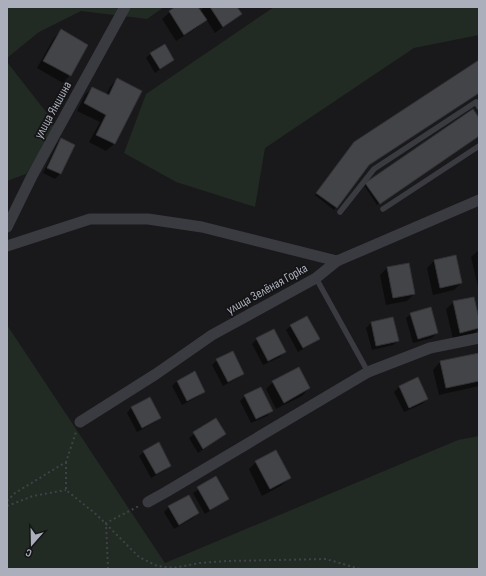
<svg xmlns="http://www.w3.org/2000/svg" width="486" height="576" font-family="'Sofia Sans Condensed',sans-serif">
<rect width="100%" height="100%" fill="#19191b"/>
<g fill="#212a23">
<polygon points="7,7 164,7 147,19 81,11 39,32 7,58"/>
<polygon points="274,7 479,7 479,35 414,48 265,148 255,207 176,182 124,153 146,94"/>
<polygon points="7,62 57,126 26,174 7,181"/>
<polygon points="7,325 165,563 458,440 479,436 479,569 7,569"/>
</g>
<g fill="#0007">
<polygon points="176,7 197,7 200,11 204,7 236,7 240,14 215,33 206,19 198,27 176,41 162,19"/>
<polygon points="61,31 70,75 63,83 37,68 54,38"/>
<polygon points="151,53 173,60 155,73 146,58"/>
<polygon points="479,61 479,93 367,166 334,210 315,195 352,146"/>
<polygon points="117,79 141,91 114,144 106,151 89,142 100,122 77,111 85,95 92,88 106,95 110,87"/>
<polygon points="479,120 479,136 377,205 364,185 366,183"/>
<polygon points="61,140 73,146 60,174 55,179 43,173 57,144"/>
<polygon points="479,250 479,286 478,287 471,257"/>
<polygon points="434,261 461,283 454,290 433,295 427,268"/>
<polygon points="408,264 414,294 407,301 386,305 380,275 387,268"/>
<polygon points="454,302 479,324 479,328 473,335 453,339 446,309"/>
<polygon points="411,314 437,333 432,338 413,343 406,318"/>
<polygon points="371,323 398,341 393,345 372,350 366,328"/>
<polygon points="291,326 319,339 298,352 286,330"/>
<polygon points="274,331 284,352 280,357 263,365 252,344 257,339"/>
<polygon points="479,354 479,386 439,395 433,370 440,362"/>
<polygon points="217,360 243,374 238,378 223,386 212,365"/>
<polygon points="417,379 427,399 422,404 404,412 394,392 399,387"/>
<polygon points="177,381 204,392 199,396 182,405 172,386"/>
<polygon points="273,382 309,388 302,396 276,409 266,389"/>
<polygon points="245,396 271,411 267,416 251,423 240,401"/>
<polygon points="150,398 160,418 155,422 137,432 127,413 131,408"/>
<polygon points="215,419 225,434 198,453 189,438"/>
<polygon points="144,452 170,465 165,470 151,478 139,456"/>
<polygon points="256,462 290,478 282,485 262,496 249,469"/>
<polygon points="216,478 228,499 205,514 193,493"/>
<polygon points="169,507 198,513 193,518 174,529 164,512"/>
</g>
<g fill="#434448" stroke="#333337">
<polygon points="175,7 198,7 207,20 184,35 169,11"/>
<polygon points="210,7 237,7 242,14 223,27"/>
<polygon points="61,29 88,45 71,76 43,61"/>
<polygon points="165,44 174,60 160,69 150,53"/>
<polygon points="479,60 479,93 369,165 337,208 316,193 354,142"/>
<polygon points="117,78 142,91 115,144 96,135 106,115 84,103 92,87 109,95"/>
<polygon points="473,109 479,118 479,136 380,204 365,183"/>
<polygon points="61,138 75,145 61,174 47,168"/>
<polygon points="456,255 462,283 440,288 434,260"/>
<polygon points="409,263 415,294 393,298 387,267"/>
<polygon points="474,297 479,319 479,328 460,333 453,301"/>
<polygon points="431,307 438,333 418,339 410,313"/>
<polygon points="307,316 320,339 303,348 290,325"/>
<polygon points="393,317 399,341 376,346 371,322"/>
<polygon points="274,329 286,352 268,361 256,338"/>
<polygon points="233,351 244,374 228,382 216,359"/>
<polygon points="479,353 479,381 446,388 440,361"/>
<polygon points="299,367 310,388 284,403 272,381"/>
<polygon points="195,371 205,392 187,401 177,381"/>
<polygon points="418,377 428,399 409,408 399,386"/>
<polygon points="261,387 273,411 256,419 244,395"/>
<polygon points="150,397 161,418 142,428 131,407"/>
<polygon points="216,418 226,434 203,449 193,432"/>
<polygon points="159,442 171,466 156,474 143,451"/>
<polygon points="276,450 291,478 270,489 255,461"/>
<polygon points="216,476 229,499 210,510 197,487"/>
<polygon points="189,495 199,513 179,525 168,506"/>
</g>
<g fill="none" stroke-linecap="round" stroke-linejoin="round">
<g stroke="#404247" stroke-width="2" stroke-dasharray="2 3" stroke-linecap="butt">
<polyline points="66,462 66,490 97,515 139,557 157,566 173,568 200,563 227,561 326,559 360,569"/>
<polyline points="7,501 15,493 66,462 76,432"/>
<polyline points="7,506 33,496 66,490"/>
<polyline points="108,569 106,523 139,506"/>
</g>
<g stroke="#3a3b40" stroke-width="5.5">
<polyline points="383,209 479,146"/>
<polyline points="340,212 374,169 476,102 479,107"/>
<polyline points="316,278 368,372"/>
</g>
<g stroke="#3a3b40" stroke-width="11">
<polyline points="7,227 32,176 125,7"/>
<polyline points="7,246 90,219 148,219 202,227 337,261"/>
<polyline points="80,422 156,374 212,335 316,278 337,261 479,200"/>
<polyline points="148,502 166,492 368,372 430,348 479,338"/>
</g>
</g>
<g text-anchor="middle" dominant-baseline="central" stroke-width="3.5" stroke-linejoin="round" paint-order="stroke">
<g font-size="13" fill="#abafbb" stroke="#141416">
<text transform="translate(53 110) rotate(-61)">улица Яншина</text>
<text transform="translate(267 289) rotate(-29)">улица Зелёная Горка</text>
</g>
</g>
<rect width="486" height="576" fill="none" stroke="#abafbb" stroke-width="16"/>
<g transform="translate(32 544) rotate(200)" stroke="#141416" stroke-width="3" paint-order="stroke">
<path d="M0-3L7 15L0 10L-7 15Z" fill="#abafbb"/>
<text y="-6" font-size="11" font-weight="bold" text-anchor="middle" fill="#abafbb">С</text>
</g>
</svg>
